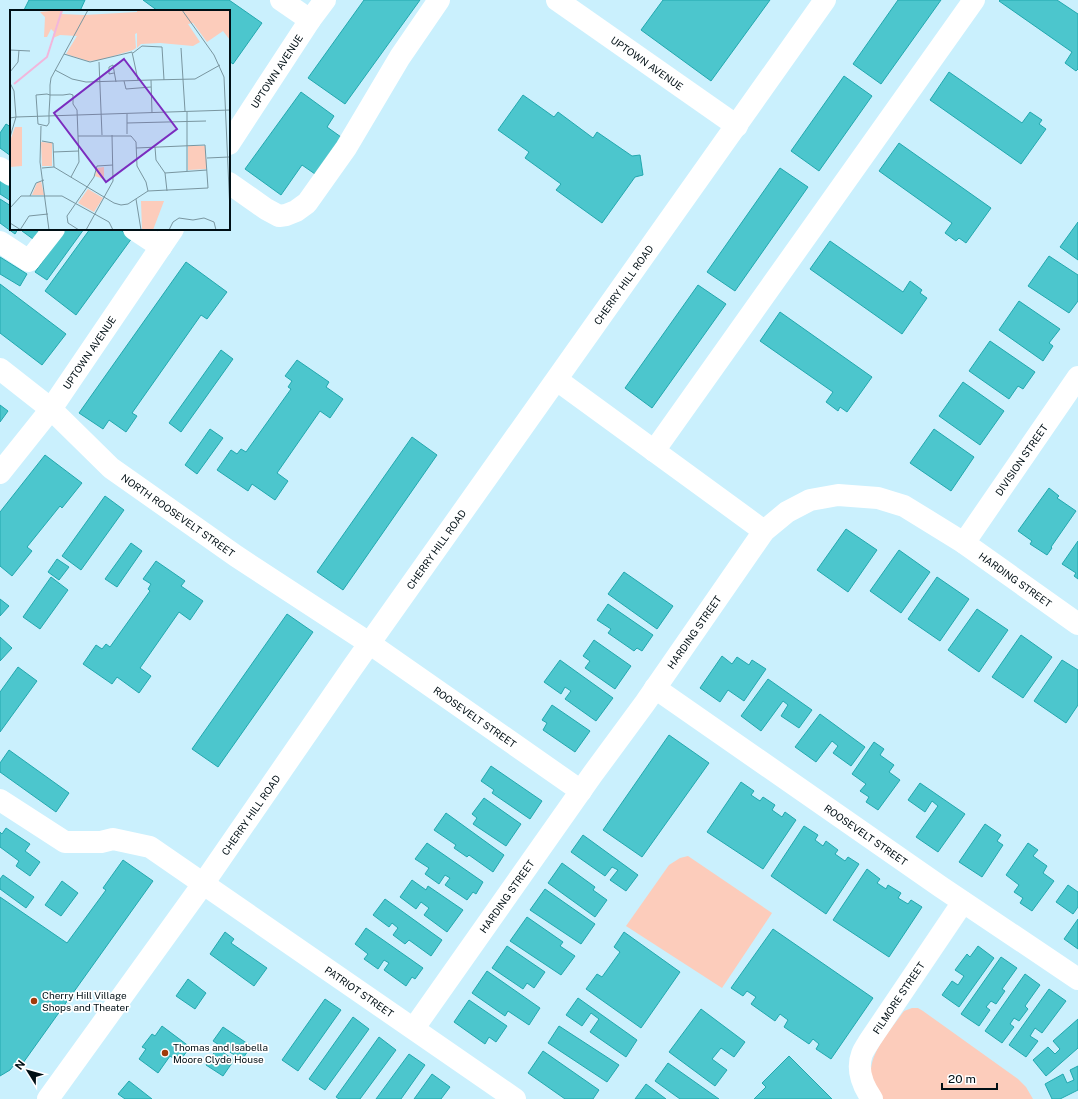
<svg xmlns="http://www.w3.org/2000/svg" width="1078" height="1099" font-family="'Public Sans',sans-serif">
<rect width="100%" height="100%" fill="#caf0fd"/>
<g fill="#fcccbb">
<polygon points="688,856 772,913 722,988 626,926 669,865 680,858"/>
<path d="M912 1008H918L923 1011 1018 1079 1026 1087 1033 1099H881C878 1094 874 1088 872 1082 866 1056 887 1035 901 1015L904 1011Z"/>
</g>
<g fill="#4cc6cd" stroke="#22a8af">
<polygon points="29,0 85,0 80,11 26,11 24,10"/>
<polygon points="143,0 229,0 262,23 233,64 229,61 229,11 158,11"/>
<polygon points="364,0 420,0 345,104 308,78"/>
<polygon points="663,0 770,0 711,81 641,30"/>
<polygon points="898,0 941,0 881,84 853,64"/>
<polygon points="1000,0 1057,0 1078,14 1078,69 1076,71 1065,63 1072,52 999,1"/>
<polygon points="949,72 1022,123 1030,112 1042,120 1039,124 1046,129 1021,164 930,100"/>
<polygon points="844,76 872,96 819,171 791,151"/>
<polygon points="301,92 334,116 327,127 341,137 315,174 302,165 281,195 245,169"/>
<polygon points="523,95 554,117 558,112 593,138 597,132 632,156 640,155 643,175 635,177 602,223 556,190 561,184 525,158 529,152 498,130"/>
<polygon points="6,124 11,127 11,156 0,148 0,133"/>
<polygon points="899,143 991,208 966,243 959,238 956,241 945,233 952,223 879,171"/>
<polygon points="780,168 808,187 735,291 707,272"/>
<polygon points="0,176 11,184 11,201 0,194"/>
<polygon points="0,199 11,206 11,229 18,229 15,234 0,223"/>
<polygon points="1078,222 1078,260 1060,247"/>
<polygon points="23,229 40,229 33,239 22,231"/>
<polygon points="66,229 84,229 47,280 35,272"/>
<polygon points="90,229 119,229 132,238 76,315 45,291"/>
<polygon points="830,241 903,292 910,281 922,290 920,293 927,298 902,334 810,269"/>
<polygon points="1049,256 1078,275 1078,301 1069,313 1028,286"/>
<polygon points="0,257 27,274 20,286 0,274"/>
<polygon points="186,262 227,292 207,319 201,315 132,413 137,416 126,432 109,420 103,429 79,413"/>
<polygon points="0,284 66,334 42,365 0,333"/>
<polygon points="698,285 726,304 652,408 625,388"/>
<polygon points="1019,301 1060,329 1049,343 1053,346 1043,361 999,330"/>
<polygon points="780,312 872,377 847,412 840,407 838,411 826,402 833,392 760,341"/>
<polygon points="990,341 1035,372 1023,389 1018,386 1009,399 969,371"/>
<polygon points="221,350 233,359 181,432 169,423"/>
<polygon points="297,360 329,382 326,387 343,399 330,418 320,411 277,473 288,481 275,500 252,484 248,491 217,470 231,450 237,454 241,449 246,452 291,389 288,387 292,381 285,376"/>
<polygon points="963,382 1004,411 980,445 939,416"/>
<polygon points="0,405 8,411 0,422"/>
<polygon points="210,429 223,438 197,474 185,465"/>
<polygon points="934,429 974,457 951,491 910,463"/>
<polygon points="412,437 437,455 343,590 317,572"/>
<polygon points="45,455 82,483 62,508 60,506 27,547 32,551 12,576 0,566 0,512"/>
<polygon points="1049,488 1059,496 1057,498 1076,511 1051,547 1052,548 1047,555 1030,544 1032,541 1018,531"/>
<polygon points="105,496 124,510 81,570 62,556"/>
<polygon points="846,529 877,550 848,592 817,570"/>
<polygon points="1078,541 1078,579 1074,576 1076,573 1062,564"/>
<polygon points="131,543 142,551 117,587 105,579"/>
<polygon points="899,550 930,572 901,613 870,591"/>
<polygon points="57,559 69,567 59,580 48,572"/>
<polygon points="156,561 185,581 181,586 203,601 190,620 179,612 140,668 151,676 139,693 117,677 112,684 83,664 96,645 102,649 106,644 110,647 150,591 148,589 151,584 143,579"/>
<polygon points="624,572 673,606 657,629 608,594"/>
<polygon points="51,577 68,590 40,629 23,617"/>
<polygon points="937,577 969,599 940,641 908,619"/>
<polygon points="0,599 9,606 0,616"/>
<polygon points="608,604 653,635 642,651 637,648 634,651 608,633 611,629 597,620"/>
<polygon points="977,609 1008,630 979,672 948,650"/>
<polygon points="287,614 313,632 218,767 192,749"/>
<polygon points="1021,635 1052,657 1023,698 992,677"/>
<polygon points="0,637 12,648 0,661"/>
<polygon points="594,640 631,666 615,689 585,668 590,661 583,656"/>
<polygon points="722,656 732,664 737,657 749,665 752,660 766,669 744,701 728,690 720,702 700,688"/>
<polygon points="560,660 613,698 596,721 565,699 571,691 565,687 561,694 544,682"/>
<polygon points="1062,660 1078,670 1078,705 1066,723 1034,701"/>
<polygon points="18,667 37,681 0,732 0,692"/>
<polygon points="768,679 812,710 799,728 781,716 788,705 783,701 761,731 741,716"/>
<polygon points="552,705 590,731 575,752 543,730 547,723 542,720"/>
<polygon points="820,714 865,747 851,766 833,753 838,746 832,741 816,762 795,747"/>
<polygon points="669,735 709,763 642,857 603,830"/>
<polygon points="874,742 884,749 880,755 894,765 889,772 900,780 878,810 866,802 869,797 860,791 866,784 852,774"/>
<polygon points="9,750 69,793 56,812 0,772 0,763"/>
<polygon points="491,766 542,801 530,819 492,793 494,790 481,781"/>
<polygon points="741,782 754,791 751,795 760,801 763,797 775,805 772,810 782,817 785,812 796,820 763,869 707,832"/>
<polygon points="920,783 965,814 938,852 916,837 938,806 932,801 925,812 908,800"/>
<polygon points="484,798 521,824 506,846 473,824 477,818 472,814"/>
<polygon points="446,813 504,855 493,872 469,855 467,857 454,848 456,845 434,830"/>
<polygon points="985,824 1001,835 997,841 1003,845 982,877 959,862"/>
<polygon points="804,826 818,835 815,840 823,846 826,841 838,850 835,854 845,861 848,857 859,864 826,914 771,876"/>
<polygon points="6,828 30,844 25,851 40,862 30,876 16,866 19,861 0,847 0,832 2,834"/>
<polygon points="583,835 638,875 626,891 610,880 618,870 612,867 605,876 571,852"/>
<polygon points="427,843 483,882 476,894 473,892 467,900 445,885 450,878 445,875 439,884 425,874 429,868 415,859"/>
<polygon points="1028,843 1038,850 1033,856 1047,866 1043,873 1054,881 1032,911 1020,903 1023,898 1014,892 1019,885 1006,875"/>
<polygon points="123,860 153,881 23,1063 18,1060 10,1070 0,1076 0,897 67,943 106,890 103,888"/>
<polygon points="562,863 595,887 593,890 607,900 595,917 548,883"/>
<polygon points="867,869 880,879 877,883 886,889 888,885 901,893 898,898 908,904 911,900 922,907 889,957 833,920"/>
<polygon points="3,875 34,897 26,908 0,889 0,879"/>
<polygon points="412,880 426,890 428,886 463,910 447,932 424,915 429,908 421,902 416,909 400,897"/>
<polygon points="62,881 78,893 61,916 45,905"/>
<polygon points="1068,885 1078,892 1078,907 1073,914 1056,902"/>
<polygon points="545,889 595,924 581,944 530,910"/>
<polygon points="385,899 442,940 431,956 409,940 405,944 393,935 398,928 392,923 389,927 373,915"/>
<polygon points="527,917 563,942 560,946 575,956 561,975 510,941"/>
<polygon points="1078,919 1078,949 1064,939"/>
<polygon points="366,928 423,968 415,979 412,977 406,986 384,970 389,963 384,960 378,969 364,959 368,954 355,944"/>
<polygon points="773,929 873,998 831,1059 816,1049 819,1044 813,1039 809,1044 784,1027 788,1020 780,1014 775,1021 751,1004 756,997 747,991 743,996 731,988"/>
<polygon points="225,932 234,939 231,943 267,968 254,986 210,954"/>
<polygon points="624,932 680,972 641,1028 586,989 597,974 602,977 620,952 614,947"/>
<polygon points="507,946 545,972 534,988 527,983 523,989 492,968"/>
<polygon points="978,946 994,958 959,1007 942,995 952,981 958,985 964,976 955,970 967,954 970,957"/>
<polygon points="1001,957 1017,968 1002,989 1005,991 996,1004 991,1001 986,1007 990,1010 979,1026 961,1014"/>
<polygon points="487,971 540,1008 529,1025 508,1011 505,1016 472,993"/>
<polygon points="1025,974 1040,985 1025,1006 1028,1009 1019,1021 1014,1018 1010,1024 1014,1027 1002,1043 985,1031"/>
<polygon points="188,979 206,993 195,1009 176,996"/>
<polygon points="1049,989 1066,1001 1042,1033 1035,1028 1030,1036 1038,1041 1026,1057 1009,1045"/>
<polygon points="578,998 637,1040 626,1057 590,1032 599,1019 591,1013 582,1026 566,1015"/>
<polygon points="325,999 341,1010 298,1071 282,1060"/>
<polygon points="469,1000 507,1026 496,1042 489,1037 485,1044 454,1022"/>
<polygon points="701,1009 745,1042 734,1057 721,1048 712,1059 727,1070 715,1086 669,1052"/>
<polygon points="353,1017 369,1029 325,1090 309,1079"/>
<polygon points="1078,1019 1078,1048 1046,1076 1033,1060 1048,1047 1055,1054 1060,1049 1053,1041"/>
<polygon points="162,1026 190,1047 179,1062 170,1056 158,1073 139,1059 146,1049 142,1047 152,1034 155,1036"/>
<polygon points="559,1026 619,1065 607,1082 548,1043"/>
<polygon points="223,1027 251,1046 242,1060 213,1041"/>
<polygon points="379,1037 396,1050 360,1099 339,1099 336,1097"/>
<polygon points="217,1048 234,1060 223,1076 206,1065"/>
<polygon points="543,1051 599,1090 593,1099 565,1099 528,1073"/>
<polygon points="409,1054 425,1065 401,1099 376,1099"/>
<polygon points="789,1056 832,1099 754,1099 766,1087 762,1083"/>
<polygon points="668,1063 719,1099 680,1099 655,1081"/>
<polygon points="1078,1066 1078,1090 1060,1099 1052,1099 1045,1084 1063,1074 1067,1083 1074,1080 1070,1070"/>
<polygon points="432,1074 450,1087 441,1099 414,1099"/>
<polygon points="129,1081 152,1099 125,1099 118,1094"/>
<polygon points="646,1084 666,1099 635,1099"/>
</g>
<g fill="none" stroke-linecap="round" stroke-linejoin="round">
<g stroke="#fff" stroke-width="22">
<polyline points="281,0 310,20"/>
<path id="s1" d="M557 0 737 126"/>
<path id="s2" d="M229 144 310 20 325 0"/>
<polyline points="0,168 11,175"/>
<polyline points="229,183 266,209 279,216 286,215 296,211 307,203 346,148 400,57 439,0"/>
<polyline points="134,229 161,247"/>
<polyline points="0,242 29,261 54,229"/>
<path id="s3" d="M0 369 51 409 111 468 236 556 369 643 581 791"/>
<polyline points="557,380 764,531"/>
<polyline points="654,451 974,0"/>
<path id="s4" d="M0 473 51 409 173 229"/>
<path id="s5" d="M964 543 1078 377"/>
<path id="s6" d="M655 688 941 887 1078 979"/>
<path id="s7" d="M0 800 65 842H101L113 839 150 847 515 1099"/>
<path id="s8" d="M414 1028 592 775 645 703 764 531 787 512 810 500 838 495 878 498 904 506 964 543 1078 624"/>
<path id="s9" d="M872 1099C863 1086 856 1070 862 1054 864 1049 867 1045 870 1040L963 902"/>
</g>
<path stroke="#fff" stroke-width="22" id="s10" d="M48 1099 203 884 352 668 825 0"/>
</g>
<g fill="#a03b0b" stroke="#fff" stroke-width="1.5">
<circle cx="34" cy="1001" r="4"/>
<circle cx="165" cy="1053" r="4"/>
</g>
<g text-anchor="middle" dominant-baseline="central" stroke-width="3.5" stroke-linejoin="round" paint-order="stroke">
<g font-size="10" fill="#000f15" stroke="#fff">
<text stroke="none"><textPath href="#s1" startOffset="110">UPTOWN AVENUE</textPath></text>
<text stroke="none"><textPath href="#s2" startOffset="87">UPTOWN AVENUE</textPath></text>
<text stroke="none"><textPath href="#s10" startOffset="997">CHERRY HILL ROAD</textPath></text>
<text stroke="none"><textPath href="#s4" startOffset="150">UPTOWN AVENUE</textPath></text>
<text stroke="none"><textPath href="#s5" startOffset="101">DIVISION STREET</textPath></text>
<text stroke="none"><textPath href="#s3" startOffset="231">NORTH ROOSEVELT STREET</textPath></text>
<text stroke="none"><textPath href="#s10" startOffset="673">CHERRY HILL ROAD</textPath></text>
<text stroke="none"><textPath href="#s8" startOffset="893">HARDING STREET</textPath></text>
<text stroke="none"><textPath href="#s8" startOffset="485">HARDING STREET</textPath></text>
<text stroke="none"><textPath href="#s3" startOffset="590">ROOSEVELT STREET</textPath></text>
<text stroke="none"><textPath href="#s10" startOffset="349">CHERRY HILL ROAD</textPath></text>
<text stroke="none"><textPath href="#s6" startOffset="257">ROOSEVELT STREET</textPath></text>
<text stroke="none"><textPath href="#s8" startOffset="161">HARDING STREET</textPath></text>
<text stroke="none"><textPath href="#s7" startOffset="418">PATRIOT STREET</textPath></text>
<text stroke="none"><textPath href="#s9" startOffset="115">FILMORE STREET</textPath></text>
</g>
<g font-size="10" fill="#000f15" stroke="#fff" text-anchor="start">
<text x="42" y="995">Cherry Hill Village<tspan x="42" dy="12">Shops and Theater</tspan></text>
<text x="173" y="1047">Thomas and Isabella<tspan x="173" dy="12">Moore Clyde House</tspan></text>
</g>
</g>
<g transform="translate(10 10)">
<rect width="220" height="220" fill="#caf0fd"/>
<path d="M50 0H53L52 4 74 5 127 2V0H220V30L213 21 197 32 183 13 178 14 190 32 183 36 150 33 131 34 127 38V23L125 24 126 38 123 40 90 50 78 51 56 44 67 26 50 25 43 28 44 22 41 19 37 27H34L35 7 30 2ZM5 117H12V156L0 157V131ZM31 132 42 133V156H32ZM178 136H195L197 159 178 160ZM94 157V167L93 169 85 166 87 158ZM31 171 34 185H22L27 173ZM78 179 93 188 84 202 68 193ZM131 191H154L143 220H132Z" fill="#fcccbb"/>
<path fill="none" stroke="#f2b6dc" stroke-width="2" d="M4 74 37 47 52 0"/>
<path fill="none" stroke="#7996a0" stroke-width="1" d="M172 0 204 45 214 67 220 202M171 38 175 101M0 40 20 41M123 43 132 36 152 37 154 70M54 44 80 52 122 42 128 70M89 52 92 125M45 60 62 69 76 72 141 70 142 103M0 62 8 52 9 40M104 63 99 64V57L103 55 106 72M141 70 185 69 210 55M114 71 116 79 141 77M0 73 4 81 6 107 0 108M177 102V161M117 104V124M117 113 196 111M31 116 30 152 39 220M68 126H121L126 132 127 156 136 172 138 181M0 127 6 107 220 100M32 131 43 133 44 157M145 137 146 150 155 163 157 181M43 142 69 141M197 148 219 147M32 158 44 157 104 193 111 195 118 194 138 181 198 178 195 135 126 138M155 163 197 160M61 167 69 152 67 100 63 94V85L60 84 53 85H40L37 84 26 85 28 114 37 116 39 113V103L40 86V75L41 68 78 0M20 186 26 173 34 170M126 189 131 220M0 198 11 186H52L99 212 103 220M0 213 11 220M10 220 19 206 38 204M69 220 58 213 57 206 84 167 87 156 103 155M76 220 103 171 102 125M159 220 163 212 169 208 183 210 194 208 204 212 206 220"/>
<path fill="#7b2cbf" fill-opacity="0.15" stroke="#7b2cbf" stroke-width="2" d="M114 49 167 119 96 172 44 103Z"/>
<rect width="220" height="220" fill="none" stroke="#000f15" stroke-width="2"/>
</g>
<g transform="translate(28 1071) rotate(307)" stroke="#ffffff" stroke-width="3" paint-order="stroke">
<path d="M0-3L7 15L0 10L-7 15Z" fill="#000f15"/>
<text y="-6" font-size="11" font-weight="bold" text-anchor="middle" fill="#000f15">N</text>
</g>
<path d="M942 1083v6h55v-6" fill="none" stroke="#000f15" stroke-width="2"/>
<text x="948" y="1083" font-size="12" fill="#000f15" stroke="#ffffff" stroke-width="3" paint-order="stroke">20 m</text>
</svg>
